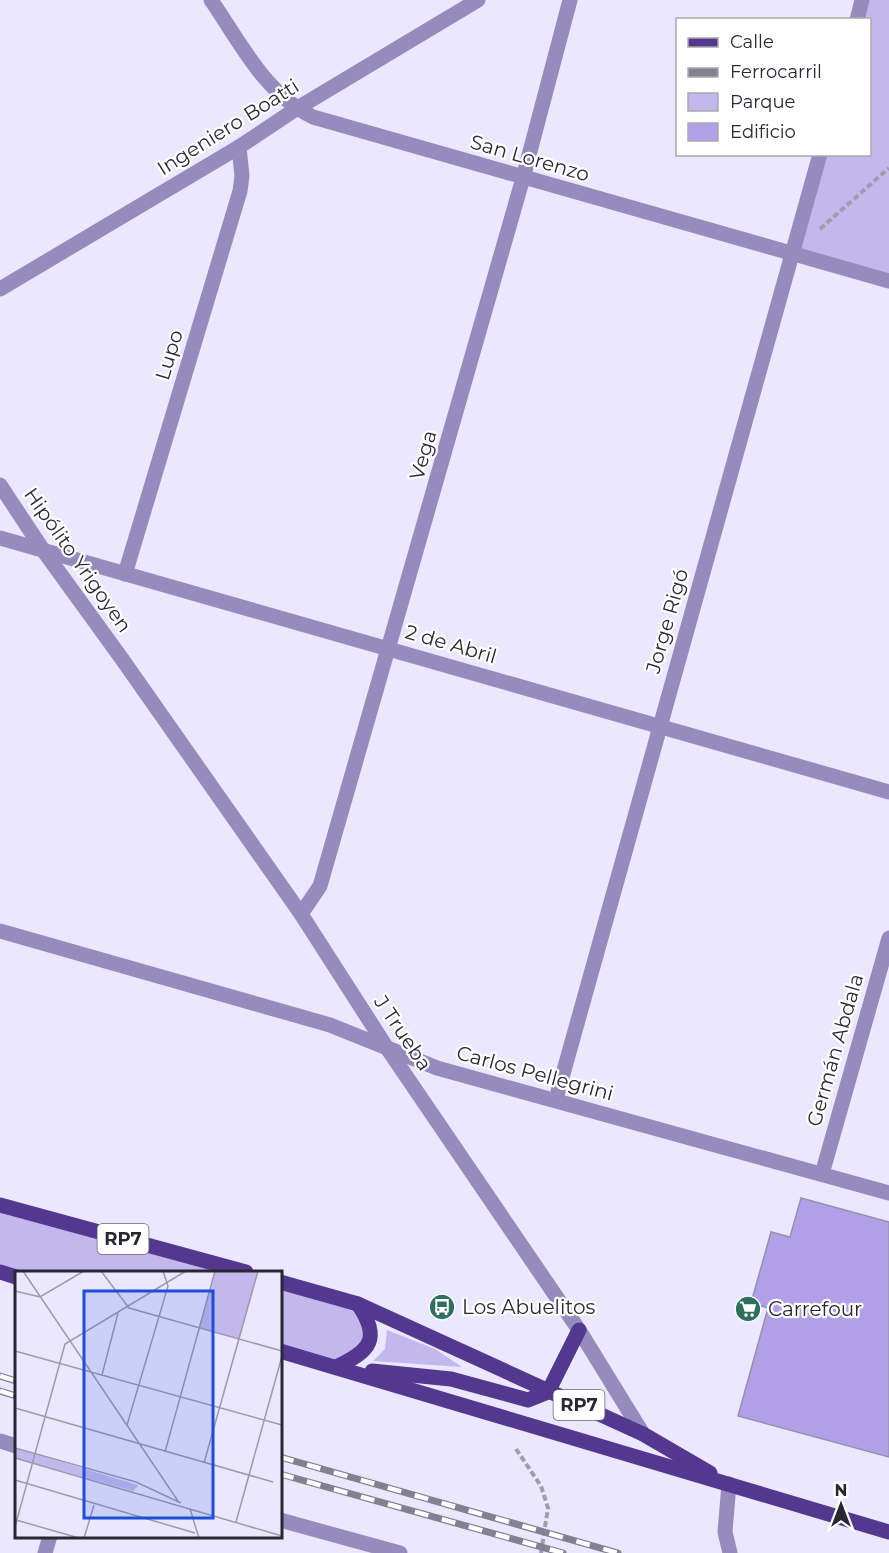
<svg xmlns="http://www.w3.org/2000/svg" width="889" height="1553" font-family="Montserrat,sans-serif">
<rect width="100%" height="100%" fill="#ebe7fe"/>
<g fill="#c3b8ed">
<polygon points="862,0 889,0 889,281 793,254 820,155 870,154 870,20 857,19"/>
<polygon points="0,1205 246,1272 0,1272"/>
<polygon points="280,1282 358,1304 369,1343 336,1367 281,1351"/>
<polygon points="387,1330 435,1349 462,1367 373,1361 385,1349"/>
</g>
<polygon fill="#b1a0e8" stroke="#9691ab" stroke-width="1.5" points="801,1198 889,1222 889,1457 738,1416 768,1308 751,1303 771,1232 790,1237"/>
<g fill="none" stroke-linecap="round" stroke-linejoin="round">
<g stroke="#9f9cae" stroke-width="4" stroke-dasharray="6 3" stroke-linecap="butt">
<polyline points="820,229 889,168"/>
<polyline points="516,1449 541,1486 548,1508 541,1553"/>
</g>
<g stroke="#968bbd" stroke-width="15">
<path d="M211 0C240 42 265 94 313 117L889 281"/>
<polyline points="857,20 862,0"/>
<polyline points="0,289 239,147 296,109 478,0"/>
<polyline points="0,485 43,550 122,659 301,914 387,1048 579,1330 643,1434"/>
<polyline points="0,538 889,792"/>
<polyline points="125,574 240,191 242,176 239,147"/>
<polyline points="301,914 320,886 523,178 570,0"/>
<polyline points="0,931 330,1025 437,1068 889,1193"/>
<polyline points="556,1099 820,154"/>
<polyline points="822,1174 889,938"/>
<polyline points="0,1441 16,1446"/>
<polyline points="729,1484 725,1532 730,1553"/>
<polyline points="280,1520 400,1553"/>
<polyline points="45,1553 50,1536"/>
</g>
<g stroke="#543890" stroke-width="15">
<polyline points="0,1205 246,1272"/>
<polyline points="0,1272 16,1277"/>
<polyline points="280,1282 358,1304 643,1434 710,1473"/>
<polyline points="280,1351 889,1532"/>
<path d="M336 1367C371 1351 381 1338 358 1304"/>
<polyline points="372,1371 451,1379 528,1400 548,1392 579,1330"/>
</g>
<g stroke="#838091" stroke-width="7">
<g id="rail">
<polyline points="0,1376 16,1381"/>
<polyline points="0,1391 16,1396"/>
<polyline points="280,1457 618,1553"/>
<polyline points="280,1474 563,1553"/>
</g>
</g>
<use href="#rail" stroke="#fff" stroke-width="4.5" stroke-dasharray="14" stroke-linecap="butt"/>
</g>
<defs>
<g id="bus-disc" transform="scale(1.35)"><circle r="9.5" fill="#2f6f5d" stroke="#fff"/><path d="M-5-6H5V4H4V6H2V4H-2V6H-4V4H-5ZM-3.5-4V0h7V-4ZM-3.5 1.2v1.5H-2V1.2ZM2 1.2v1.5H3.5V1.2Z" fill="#fff"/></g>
<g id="supermarket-disc" transform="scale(1.35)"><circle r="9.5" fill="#2f6f5d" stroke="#fff"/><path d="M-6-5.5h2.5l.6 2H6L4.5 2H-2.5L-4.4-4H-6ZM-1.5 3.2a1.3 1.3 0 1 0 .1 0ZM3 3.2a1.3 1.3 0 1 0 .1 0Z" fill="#fff"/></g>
</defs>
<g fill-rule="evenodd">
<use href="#bus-disc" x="442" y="1307"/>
<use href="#supermarket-disc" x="748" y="1309"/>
</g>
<g text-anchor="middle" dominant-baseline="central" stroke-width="4.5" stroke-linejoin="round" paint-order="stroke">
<g fill="#fff" stroke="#696870" stroke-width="1.5">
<rect x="97.5" y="1224" width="51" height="30" rx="4.5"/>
<rect x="553.5" y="1390" width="51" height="30" rx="4.5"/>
</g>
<g font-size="18" font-weight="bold" fill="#292732">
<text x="123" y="1239">RP7</text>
<text x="579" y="1405">RP7</text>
</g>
<g font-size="20" fill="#292732" stroke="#fff">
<text transform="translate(228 127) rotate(-32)">Ingeniero Boatti</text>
<text transform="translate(530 158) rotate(16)">San Lorenzo</text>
<text transform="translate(169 355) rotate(-73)">Lupo</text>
<text transform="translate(423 455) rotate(-74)">Vega</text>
<text transform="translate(78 560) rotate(55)">Hipólito Yrigoyen</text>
<text transform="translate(667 621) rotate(-74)">Jorge Rigó</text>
<text transform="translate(451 644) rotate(16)">2 de Abril</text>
<text transform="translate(403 1033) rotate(56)">J Trueba</text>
<text transform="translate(835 1050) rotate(-74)">Germán Abdala</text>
<text transform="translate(535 1073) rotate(15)">Carlos Pellegrini</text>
</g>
<g font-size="20" fill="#292732" stroke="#fff" text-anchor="start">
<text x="462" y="1307">Los Abuelitos</text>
<text x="768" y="1309">Carrefour</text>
</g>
</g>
<g transform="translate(15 1271)">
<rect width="267" height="267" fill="#ebe7fe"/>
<path d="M200 0H243L224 68 184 57ZM0 177 123 214 122 216 118 220 0 187Z" fill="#c3b8ed"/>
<path fill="none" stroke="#9d9aac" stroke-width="1.5" d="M8 0 163 230M86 0 114 37 267 80M0 20 25 26 69 0M0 80 267 154M87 104 103 42M0 137 258 211M112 154 153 15 148 0M0 177 121 211 166 232M150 181 200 0M0 187 267 265M189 192 243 0M0 209 180 262M175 238 184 267M1 249 64 267M221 251 267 85M0 256 50 73 171 0M69 267 79 234"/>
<path fill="#1d4ed8" fill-opacity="0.15" stroke="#1d4ed8" stroke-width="3" d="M69 20H198V247H69Z"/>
<rect width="267" height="267" fill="none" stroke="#292732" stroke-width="3"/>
</g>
<rect x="676" y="18" width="195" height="138" fill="#ffffff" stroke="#a9a9ad" stroke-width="1.5"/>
<rect x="688" y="38" width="30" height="9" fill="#543890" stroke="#a9a9ad" stroke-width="1.5"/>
<text x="730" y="48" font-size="18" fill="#292732">Calle</text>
<rect x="688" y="68" width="30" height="9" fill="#838091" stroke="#a9a9ad" stroke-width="1.5"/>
<text x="730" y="78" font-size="18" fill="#292732">Ferrocarril</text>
<rect x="688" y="93" width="30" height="18" fill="#c3b8ed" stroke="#a9a9ad" stroke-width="1.5"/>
<text x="730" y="108" font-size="18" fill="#292732">Parque</text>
<rect x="688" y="123" width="30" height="18" fill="#b1a0e8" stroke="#a9a9ad" stroke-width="1.5"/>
<text x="730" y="138" font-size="18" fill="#292732">Edificio</text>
<g transform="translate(841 1505)" stroke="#ffffff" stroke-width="4.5" paint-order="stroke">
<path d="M0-4.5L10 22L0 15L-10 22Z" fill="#292732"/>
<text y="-9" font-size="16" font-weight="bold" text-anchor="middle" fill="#292732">N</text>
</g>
</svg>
